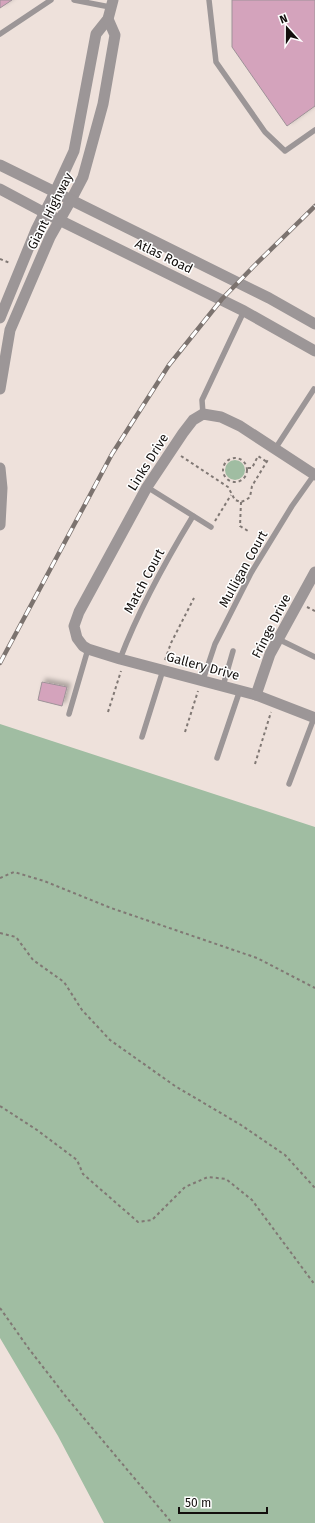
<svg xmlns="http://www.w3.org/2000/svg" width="315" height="1523" font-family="'Fira Sans',sans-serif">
<defs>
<filter id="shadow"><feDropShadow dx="3.5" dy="-3.5" stdDeviation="2" flood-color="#0004"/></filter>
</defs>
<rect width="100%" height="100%" fill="#eee1db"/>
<g fill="#a0bda2">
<circle cx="235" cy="470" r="10"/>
<polygon points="0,724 315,827 315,1523 104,1523 58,1436 0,1338"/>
</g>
<g fill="#d4a3bc" stroke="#9e9298" filter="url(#shadow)">
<polygon points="0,0 12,0 0,8"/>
<polygon points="232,0 315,0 315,106 287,126 232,47"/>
<polygon points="42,682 67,687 62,706 38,700"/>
</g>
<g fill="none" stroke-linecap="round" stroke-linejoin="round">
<g stroke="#807874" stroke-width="2" stroke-dasharray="3 3" stroke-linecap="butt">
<polyline points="0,259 10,263"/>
<polyline points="181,456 228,487 235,500 241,502 246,500 250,497 252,486 269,458"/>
<circle cx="235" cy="470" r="12"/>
<polyline points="248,468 252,468 258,456 267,462"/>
<polyline points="241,502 240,526 248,531"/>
<polyline points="215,521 231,495"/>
<polyline points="307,607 315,611"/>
<polyline points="165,660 171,643 194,598"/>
<polyline points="108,712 121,671"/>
<polyline points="185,732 198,691"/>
<polyline points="255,764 271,712"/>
<polyline points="0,878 14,872 44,881 111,908 257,958 315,988"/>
<polyline points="0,933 16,937 33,960 64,982 82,1010 110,1040 175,1086 241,1125 285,1155 315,1188"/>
<polyline points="0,1106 37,1130 77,1160 83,1174 138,1222 152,1220 185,1187 208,1177 226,1179 252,1200 315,1285"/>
<polyline points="0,1308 29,1349 67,1398 172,1523"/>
</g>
<g stroke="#9c9697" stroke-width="5.5">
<polyline points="74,0 110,7"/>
<polyline points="209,0 216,62 265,132 285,151 315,130"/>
<polyline points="0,34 51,0"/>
<polyline points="203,414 202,400 244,311"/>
<polyline points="275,449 314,389"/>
<polyline points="147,487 211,527"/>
<polyline points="278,639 315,657"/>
<path d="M120 659C139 609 165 562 193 516"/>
<polyline points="203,680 215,644 251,573 292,506 314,475"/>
<polyline points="223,686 233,651"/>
<polyline points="69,714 88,649"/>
<polyline points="142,737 163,670"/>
<polyline points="217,758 240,690"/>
<polyline points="289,784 314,718"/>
</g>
<g stroke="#9c9697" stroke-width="11">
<polyline points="0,165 55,192 74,151 96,34 108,19 113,0"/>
<polyline points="0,189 45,213"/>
<polyline points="71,200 83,177 103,104 115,35 108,19"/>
<polyline points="315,475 240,426 221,417 203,414 193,420 183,433 147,487 79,612 74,626 77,638 83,646 88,649 120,659 256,695 315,718"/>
<polyline points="256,695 270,654 315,572"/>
</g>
<g stroke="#9c9697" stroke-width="11">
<polyline points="45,213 244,311 315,351"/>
<polyline points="0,318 36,230 55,192 269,298 315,324"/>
<polyline points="0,389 10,330 50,237 71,200"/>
<polyline points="0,468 2,488 0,525"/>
</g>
<g stroke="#7c736f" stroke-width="4.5">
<polyline id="rail" points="0,663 112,454 169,365 222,299 254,266 315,206"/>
</g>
<use href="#rail" stroke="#fff" stroke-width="3" stroke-dasharray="9" stroke-linecap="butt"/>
</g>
<g text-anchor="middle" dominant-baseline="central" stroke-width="3" stroke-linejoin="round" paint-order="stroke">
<g font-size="13" fill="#130f0d" stroke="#fff">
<text transform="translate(50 211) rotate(-63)">Giant Highway</text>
<text transform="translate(164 256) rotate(26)">Atlas Road</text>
<text transform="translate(148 462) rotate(-58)">Links Drive</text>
<text transform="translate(243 569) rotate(-61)">Mulligan Court</text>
<text transform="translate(144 581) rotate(-62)">Match Court</text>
<text transform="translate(271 626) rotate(-63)">Fringe Drive</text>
<text transform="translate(203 666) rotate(15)">Gallery Drive</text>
</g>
</g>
<g transform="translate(287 28) rotate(339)" stroke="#ffffff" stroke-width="3" paint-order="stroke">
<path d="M0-3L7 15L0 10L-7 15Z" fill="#130f0d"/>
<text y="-6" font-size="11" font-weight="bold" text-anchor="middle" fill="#130f0d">N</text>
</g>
<path d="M179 1507v6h88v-6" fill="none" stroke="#130f0d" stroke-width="2"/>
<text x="185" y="1507" font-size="12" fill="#130f0d" stroke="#ffffff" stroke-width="3" paint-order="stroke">50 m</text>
</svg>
